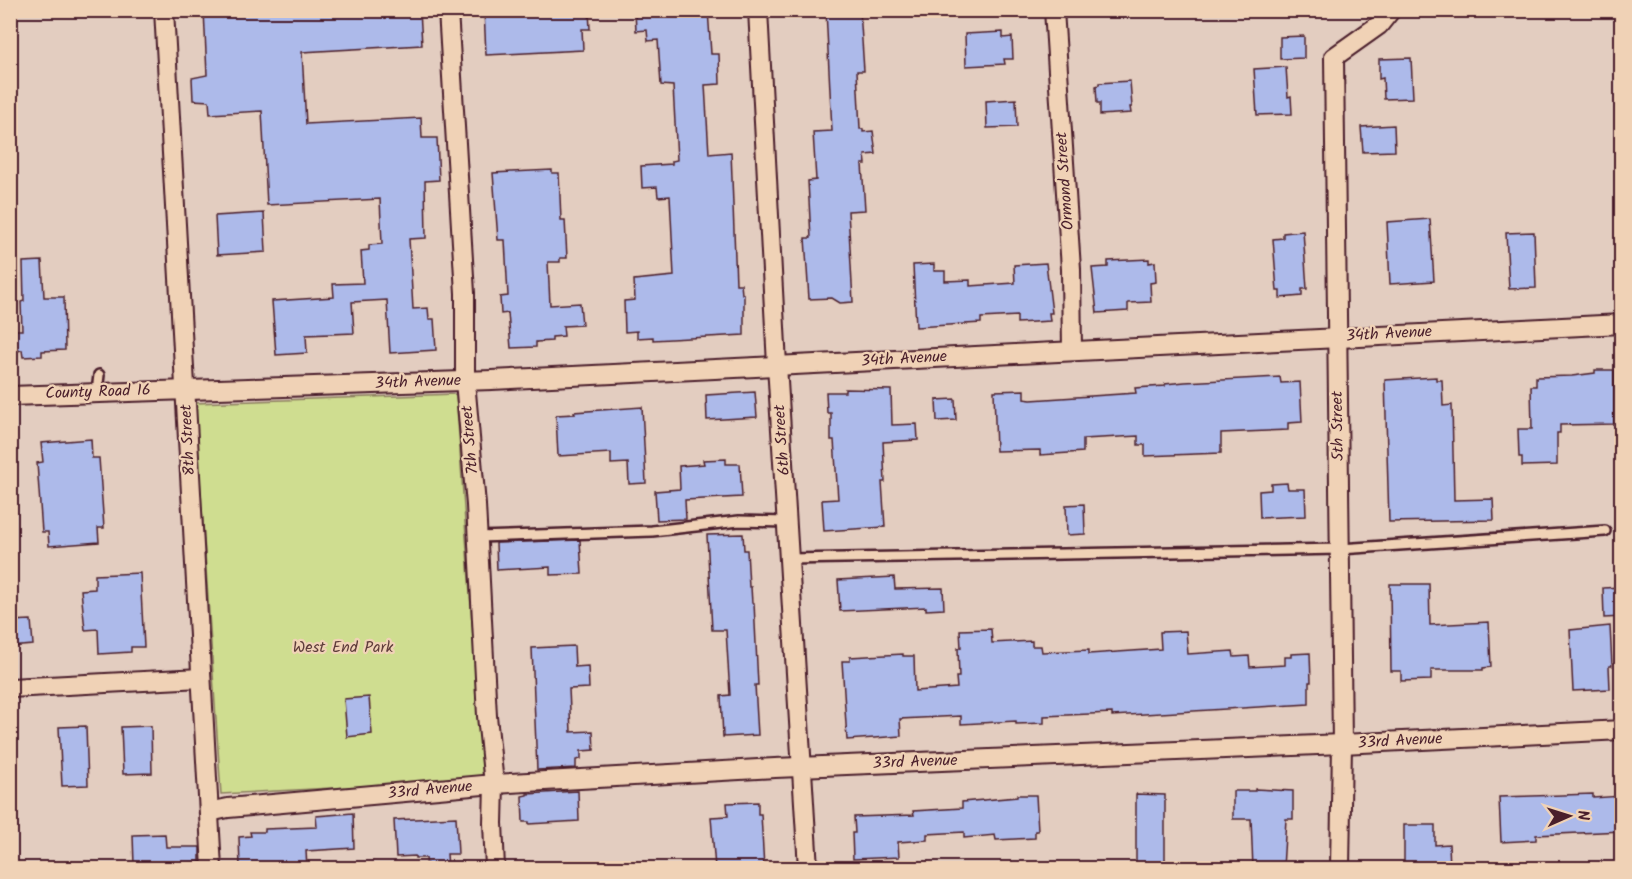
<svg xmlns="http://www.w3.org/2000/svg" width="1632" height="879" font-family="Kalam,sans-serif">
<rect width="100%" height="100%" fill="#e3cdc0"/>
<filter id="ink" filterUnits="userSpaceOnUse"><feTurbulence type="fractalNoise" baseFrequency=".0167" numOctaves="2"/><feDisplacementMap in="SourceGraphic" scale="12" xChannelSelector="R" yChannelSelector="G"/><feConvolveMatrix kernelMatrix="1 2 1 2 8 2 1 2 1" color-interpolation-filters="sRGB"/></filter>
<g filter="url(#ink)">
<polygon fill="#cfdd90" stroke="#8c7e5e" stroke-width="1.5" points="456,394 483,780 221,794 195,403"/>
<g fill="#adbaea" stroke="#4a1f2b" stroke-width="1.5">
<polygon points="204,10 420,10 422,45 302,52 306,124 421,118 422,138 437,138 439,180 425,181 426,238 409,239 413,309 428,308 429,319 434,319 436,350 390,353 387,300 352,302 354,333 306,335 307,353 276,355 272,301 334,297 333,284 363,283 361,251 369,250 369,245 382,244 380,199 267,205 262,111 210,114 209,101 193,100 192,78 207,75"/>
<polygon points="484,10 589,11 590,29 582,29 583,50 486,55"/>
<polygon points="635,10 708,10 711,54 719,54 720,84 705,85 709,154 731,152 736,284 741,284 742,294 744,294 744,335 653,340 653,337 637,338 637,331 625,332 624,301 635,300 634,280 674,276 670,196 658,197 657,187 642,188 641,166 672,164 672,161 677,160 673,86 661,85 658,40 648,41 647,30 636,31"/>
<polygon points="826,10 860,10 864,71 857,71 860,129 863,129 863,132 873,131 876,154 865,155 866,164 862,164 865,210 848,211 853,302 840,303 832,298 809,299 805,238 811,238 808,181 816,180 813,132 832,131"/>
<polygon points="1003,32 1003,38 1012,37 1013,59 1004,59 1005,64 966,66 965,34"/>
<polygon points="1304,36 1304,58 1280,59 1280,37"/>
<polygon points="1411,58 1413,98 1384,99 1383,78 1379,79 1379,59"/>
<polygon points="1286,67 1288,97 1291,96 1292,114 1257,115 1254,69"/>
<polygon points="1130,81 1132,107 1130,107 1131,113 1100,115 1100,103 1097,103 1096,86 1099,85 1099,83"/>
<polygon points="1016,99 1017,127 987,128 986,101"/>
<polygon points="1394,125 1395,151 1363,152 1361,127"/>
<polygon points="552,170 552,173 559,173 561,220 565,220 567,258 560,258 560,262 548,262 550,305 580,303 582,325 563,326 564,336 552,337 552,341 536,342 536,347 511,348 508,313 501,314 500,297 508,296 505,240 498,240 493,173"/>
<polygon points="264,213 266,252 217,255 215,216"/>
<polygon points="1430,219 1434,281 1390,284 1387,222"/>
<polygon points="1303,231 1307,289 1302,289 1302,296 1280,298 1280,291 1277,291 1273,239 1283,238 1283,233"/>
<polygon points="1534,232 1536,288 1509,289 1506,233"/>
<polygon points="1149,259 1149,263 1155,262 1156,282 1150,283 1151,302 1128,303 1128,311 1097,313 1092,268 1108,267 1108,261"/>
<polygon points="42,261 44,297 64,297 65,350 42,351 42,356 23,357 22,350 17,351 16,330 22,330 21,302 24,301 23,262"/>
<polygon points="1046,263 1052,313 1049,313 1050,321 1017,323 1017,316 981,318 981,323 916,327 913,265 934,264 934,271 945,271 945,281 970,280 970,286 1015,283 1014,265"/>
<polygon points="1595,370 1614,370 1614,424 1560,425 1560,433 1557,433 1557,465 1522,466 1522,457 1519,457 1518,429 1532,429 1531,386 1536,386 1536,377 1572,376 1595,373"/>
<polygon points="1280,377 1281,383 1300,382 1302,422 1288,423 1288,430 1221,433 1221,453 1145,456 1145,445 1138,445 1138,436 1083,439 1083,452 1040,455 1040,450 996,451 994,391 1024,390 1024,399 1031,400 1136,393 1135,388 1165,386 1165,384 1185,382"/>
<polygon points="1436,377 1436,380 1442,380 1443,406 1452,405 1454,500 1493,499 1494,520 1389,522 1385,380"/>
<polygon points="845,389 891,390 892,425 917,424 918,440 883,442 885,482 882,482 885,527 824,531 822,500 838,499 834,440 831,440 831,413 827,413 826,392 845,392"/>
<polygon points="755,392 757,417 707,420 706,395"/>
<polygon points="955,399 956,420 937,421 936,400"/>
<polygon points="642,407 646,483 629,484 628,463 611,464 611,453 558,456 556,415 575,414 574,412"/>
<polygon points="91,439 92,458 99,458 104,528 98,528 99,542 49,546 48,532 42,532 37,463 43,462 41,443"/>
<polygon points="726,459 726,464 740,464 742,497 685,500 686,519 657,520 655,491 680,489 679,466 704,464 703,460"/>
<polygon points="1287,483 1288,489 1305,489 1306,516 1260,518 1259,491 1271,490 1271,484"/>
<polygon points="1084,504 1085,534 1067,535 1066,505"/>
<polygon points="743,534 744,550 747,550 749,587 751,587 752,603 754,603 758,685 755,685 758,735 723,737 721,696 730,695 726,630 712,630 707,535"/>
<polygon points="580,540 582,574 550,575 550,567 497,570 496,543"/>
<polygon points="140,573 144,647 131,647 131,652 99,654 98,629 85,630 81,590 95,589 95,575"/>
<polygon points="894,577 895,589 943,588 944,609 926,610 926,607 840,611 838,580"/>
<polygon points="1390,584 1429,584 1430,625 1489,622 1491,667 1483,668 1483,670 1431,670 1431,680 1401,681 1401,671 1391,671"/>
<polygon points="1622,587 1622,617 1604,618 1603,588"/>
<polygon points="31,620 33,645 10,647 10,621"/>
<polygon points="1610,626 1612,666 1609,666 1610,689 1573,691 1570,630"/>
<polygon points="991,629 992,643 1032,641 1032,646 1041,646 1042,652 1089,650 1089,654 1161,649 1160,632 1186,631 1188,654 1233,651 1234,657 1249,656 1250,667 1285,665 1285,657 1291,657 1291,654 1310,653 1311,682 1309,682 1309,704 1112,716 1112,713 1044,716 1044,723 1016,724 1016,721 961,724 961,716 900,719 901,736 847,740 842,661 850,661 850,657 903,654 903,656 914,656 915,691 957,688 956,677 959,677 958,648 961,648 960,630"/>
<polygon points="574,646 575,667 588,666 589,688 569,689 571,732 593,731 594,750 581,751 581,759 576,760 576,768 537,770 532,648"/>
<polygon points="369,697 372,734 347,737 344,699"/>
<polygon points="86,726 88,785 62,786 59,727"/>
<polygon points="151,726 152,773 123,774 121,727"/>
<polygon points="1255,789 1293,791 1293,819 1286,819 1283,868 1253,868 1251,819 1233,819 1233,791 1255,791"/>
<polygon points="578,791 579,821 529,824 529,822 523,822 522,796 527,795 527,794"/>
<polygon points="1136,794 1165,795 1165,868 1136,868"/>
<polygon points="1593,794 1593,798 1622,796 1622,831 1536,835 1536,840 1501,842 1499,797"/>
<polygon points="1017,795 1036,795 1038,831 1035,831 1035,838 996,840 995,835 964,838 964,832 927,834 927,840 898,842 899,857 853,859 852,833 855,833 854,817 914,815 913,811 962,808 962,802 1017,797"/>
<polygon points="758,802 758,814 761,814 764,868 715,868 711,817 728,816 727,803"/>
<polygon points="353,813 354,848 306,851 307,868 240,867 239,837 251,836 250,832 265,832 265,829 317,827 316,816"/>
<polygon points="456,817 458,854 447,854 448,868 427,868 426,858 415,858 415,856 396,857 394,820"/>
<polygon points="1404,825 1435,825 1435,845 1449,844 1450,868 1404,868"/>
<polygon points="165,834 166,847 200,847 200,862 134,865 133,835"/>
</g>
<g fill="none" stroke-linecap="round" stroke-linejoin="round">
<g stroke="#4a1f2b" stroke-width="14">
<g id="lane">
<polyline points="97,392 99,375"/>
<polyline points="478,537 652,531 739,521 787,522"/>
<polyline points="789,559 1340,549 1605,531"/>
</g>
</g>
<g stroke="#4a1f2b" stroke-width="22">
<g id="street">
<polyline points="164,10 212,868"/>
<polyline points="448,10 465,293 465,381 476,505 487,716 494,784 493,823 495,868"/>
<polyline points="758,10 777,365 808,868"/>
<polyline points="1054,10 1071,269 1072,351"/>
<polyline points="10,396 492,380 1622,324"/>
<polyline points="10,688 201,678"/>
<polyline points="209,812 228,808 494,784 775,768 1342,744 1622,730"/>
<polyline points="1340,868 1342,744 1334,57 1379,25 1391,10"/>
</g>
</g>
<use href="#lane" stroke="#f0d2b6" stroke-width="9"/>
<use href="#street" stroke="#f0d2b6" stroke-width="18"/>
</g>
</g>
<g text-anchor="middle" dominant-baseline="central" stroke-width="4.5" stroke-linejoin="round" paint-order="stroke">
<g font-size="16" fill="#4a1f2b" stroke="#f0d2b6">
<text transform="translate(1065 181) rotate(-94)">Ormond Street</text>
<text transform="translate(1389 334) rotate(-3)">34th Avenue</text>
<text transform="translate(904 359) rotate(-3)">34th Avenue</text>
<text transform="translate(418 382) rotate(-2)">34th Avenue</text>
<text transform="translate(98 392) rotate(-2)">County Road 16</text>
<text transform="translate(1338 426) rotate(-91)">5th Street</text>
<text transform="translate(188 440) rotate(-93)">8th Street</text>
<text transform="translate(470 440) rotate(-95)">7th Street</text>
<text transform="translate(782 440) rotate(-94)">6th Street</text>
<text transform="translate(1400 741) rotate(-3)">33rd Avenue</text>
<text transform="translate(915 762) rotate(-2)">33rd Avenue</text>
<text transform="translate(430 790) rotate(-5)">33rd Avenue</text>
</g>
<g font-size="16" fill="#5e3c3a" stroke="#f0d2b6">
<text x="343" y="647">West End Park</text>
</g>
</g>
<rect width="1632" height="879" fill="none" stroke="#f0d2b6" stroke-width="36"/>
<rect x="18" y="18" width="1596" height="843" fill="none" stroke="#4a1f2b" stroke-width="2" filter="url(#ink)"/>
<g transform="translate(1569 816) rotate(87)" stroke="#f0d2b6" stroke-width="4.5" paint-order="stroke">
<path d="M0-4.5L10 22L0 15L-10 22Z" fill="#4a1f2b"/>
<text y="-9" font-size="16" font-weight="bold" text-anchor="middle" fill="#4a1f2b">N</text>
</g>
</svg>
